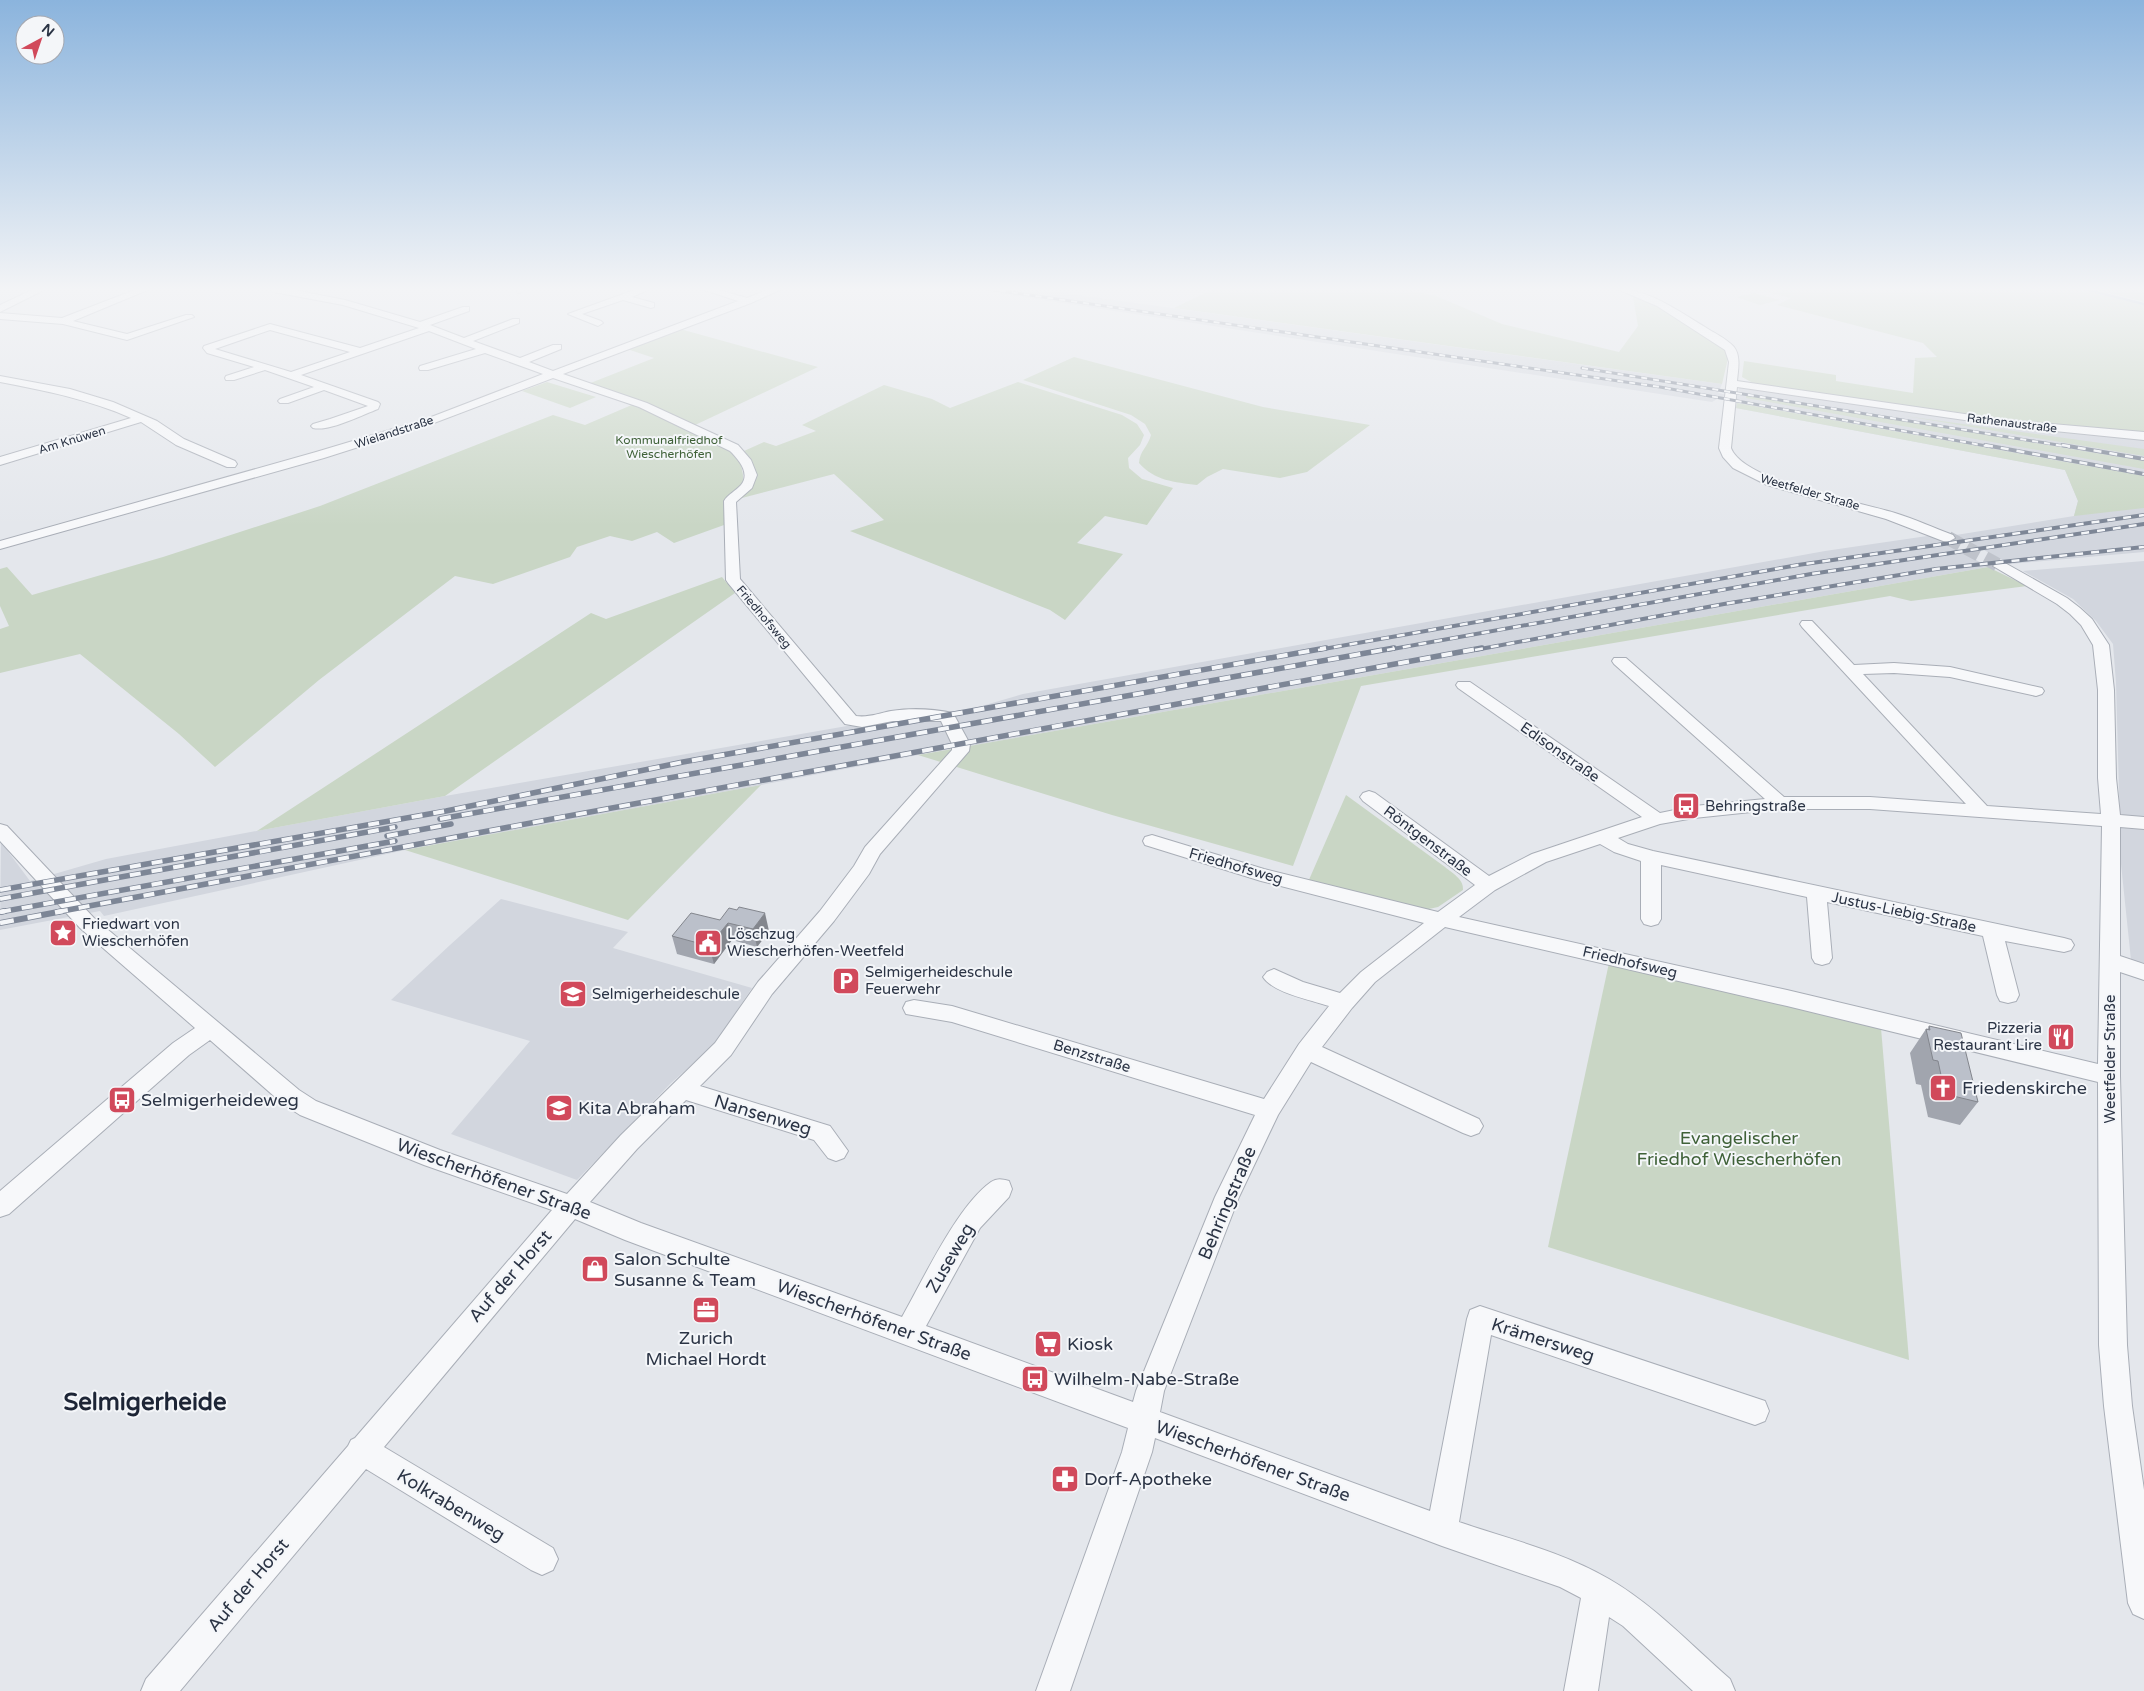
<svg xmlns="http://www.w3.org/2000/svg" width="2144" height="1691" font-family="'Varela Round',sans-serif">
<rect width="100%" height="100%" fill="#e4e7ec"/>
<g fill="#d2d6de">
<polygon points="970,289 1034,289 1722,384 1718,393 1737,397 1739,388 1748,387 2064,432 2144,439 2144,552 2010,564 1956,535 2074,516 2078,501 2065,470 1736,408 1737,402 1717,399 1712,402"/>
<polygon points="1934,535 1988,567 918,755 761,785 405,850 104,916 100,911 0,930 1,842 30,881 106,859 445,796 847,726 927,718 968,710 1023,694 1825,551"/>
<polygon points="2144,561 2144,963 2131,960 2121,864 2116,683 2113,644 2096,621 2073,599 2023,571"/>
<polygon points="501,899 628,932 613,948 752,988 713,1046 671,1083 577,1180 451,1134 530,1041 391,1000 450,945"/>
</g>
<g fill="#c9d6c5">
<path d="M1213 289H1404L1436 296 1502 324 1619 352 1638 326 1633 297C1668 309 1703 328 1729 354L1722 384 1174 308Z"/>
<path d="M1755 289H2076L2144 305V433C2013 422 1883 402 1753 383L1742 377 1744 361 1836 375V381L1913 393 1915 358 1937 357 1923 343 1777 305 1791 298Z"/>
<polygon points="2094,289 2144,289 2144,302"/>
<polygon points="1754,293 1780,300 1760,305 1736,297"/>
<polygon points="680,329 818,367 693,426 588,384 654,358 627,349"/>
<path d="M1074 357 1263 407 1370 425 1307 472 1280 478 1223 469 1207 477 1197 485C1174 482 1155 481 1139 463 1140 450 1148 447 1151 435L1145 424 1131 415 1023 380Z"/>
<polygon points="547,382 596,397 570,408 522,391"/>
<polygon points="1018,382 1122,415 1137,424 1144,435 1140,445 1128,458 1129,468 1142,479 1173,488 1147,525 1105,516 1077,543 1123,554 1065,620 1050,610 850,531 884,520 834,474 738,499 755,479 752,461 744,451 764,442 776,446 816,431 802,425 884,385 932,399 950,408"/>
<polygon points="1746,395 2144,461 2144,469 1746,398"/>
<polygon points="1737,403 2144,476 2144,508 2074,516 2078,501 2065,470 1736,408"/>
<polygon points="634,404 739,454 743,475 743,487 727,499 724,525 674,543 657,532 632,541 610,536 577,547 570,557 493,584 455,576 319,680 215,767 179,734 80,654 0,673 0,629 9,626 0,606 0,569 7,567 32,595 163,557 320,506 553,415 585,425"/>
<polygon points="1905,416 2144,449 2144,456"/>
<polygon points="1988,567 2027,586 1911,601 1890,596 1361,686 1293,866 1112,815 918,755"/>
<polygon points="722,577 735,593 445,796 257,831 591,613 606,619"/>
<polygon points="761,785 628,920 405,850"/>
<path d="M1346 795 1445 867C1452 873 1464 879 1463 890L1438 907 1424 910 1308 882Z"/>
<polygon points="1609,963 1881,1028 1909,1360 1548,1247"/>
</g>
<g fill="none" stroke-linecap="round" stroke-linejoin="round">
<polyline stroke="#9fb4cc" stroke-width="2.5" points="2084,289 2144,304"/>
<polyline stroke="#bfc3cb" stroke-width="14" stroke-dasharray="14 7" stroke-linecap="butt" points="1948,538 2000,566"/>
<g stroke="#a9aeb7" stroke-width="2">
<g id="minor">
<polygon points="34,289 46,289 0,312 0,305"/>
<polygon points="137,289 150,289 73,321 127,334 186,315 192,315 194,317 127,340 63,324 0,319 0,313 62,318"/>
<path d="M270 289H289L345 300 420 322 463 307H469V311L430 325 464 338 513 319H519V323L473 341 520 358 553 345H561V349L529 362 553 371 738 301 701 289H716L747 298 769 289H782L751 303 563 374 647 403 738 445 751 460 757 475 752 488 736 502 740 579 856 716C868 718 880 713 891 711 910 708 934 709 953 713L970 744 969 751 880 854 869 874 834 921 772 994 731 1055 700 1086 830 1126 848 1151 844 1158 836 1161 828 1158 814 1140 686 1100 637 1149 590 1202 641 1223 902 1317C923 1280 957 1206 991 1182 997 1178 1002 1179 1009 1181L1012 1189 1009 1197 980 1228 926 1326 1133 1402 1136 1391 1215 1197 1255 1115 952 1022 906 1014 903 1008 906 1002 914 1000 952 1006 1264 1099 1299 1044 1329 1006C1312 1000 1273 993 1263 977L1267 972 1274 969 1303 982 1340 993 1361 972 1424 923 1261 881 1145 845 1143 841 1145 837 1152 835 1264 869 1438 912 1475 885 1363 801 1360 797 1363 793 1369 791 1375 793 1489 876 1532 854 1642 817 1458 688 1456 685 1458 682H1470L1660 813 1694 806 1765 799 1614 664 1612 661 1614 658H1626L1784 797H1870L1966 804 1802 627 1800 624 1802 621H1812L1854 665 1894 663 1950 667 2042 688 2044 691 2042 694 2036 696 1950 677 1894 673 1863 674 1987 806 2101 814 2098 778V690L2093 645 2081 625 2070 614 2057 604 1993 566 2000 562 2005 563 2067 598 2080 608 2092 619 2109 645 2114 690 2116 778 2120 815 2144 817V829L2120 827V956L2144 964V980L2120 972V1076L2127 1345 2132 1406 2144 1490V1619L2133 1614 2128 1603 2104 1406 2099 1345 2098 1082 1787 1006 1445 927 1375 982 1352 1008 1322 1047 1479 1119 1483 1126 1479 1133 1471 1136 1463 1133 1311 1062 1278 1115 1239 1197 1164 1391 1160 1412 1430 1511 1467 1319 1470 1310 1480 1306 1765 1401 1769 1411 1765 1421 1755 1425 1491 1335 1459 1522C1509 1539 1563 1552 1609 1579 1654 1605 1691 1645 1730 1679L1735 1691H1693L1623 1626 1609 1617 1598 1691H1564L1581 1598 1560 1587 1442 1546 1155 1438 1152 1452 1070 1691H1036L1122 1452 1128 1428 625 1240 575 1219 384 1447 553 1548 558 1559 553 1570 542 1575 531 1570 366 1469 180 1691H141L146 1679 348 1446 351 1440 355 1438 552 1210 424 1165 300 1115 283 1104 210 1040 189 1055 9 1214 0 1217V1191L173 1043 195 1028 80 928 0 841V824L7 826 94 918 299 1090 316 1101 440 1150 567 1194 621 1135 715 1043 758 982 820 911 854 866 865 847 952 750V744L941 721H893L862 727 845 724 728 583 726 580 724 501C728 494 736 491 741 485 751 473 738 459 730 451L639 407 553 378 434 423 324 458 0 549V541L316 452 426 419 543 374 485 353 428 370H420L419 368 420 366 476 349 429 331 301 375 378 402 380 404 378 409C362 415 329 432 313 428L311 426 313 424 330 419 368 406 324 390 288 403H280L278 401 280 399 314 387 265 370 234 380H226L225 378 226 376 254 367 207 353 203 348 204 346 270 324 360 348 419 328 343 305 274 292ZM270 330 350 352 291 372 215 349ZM1780 809H1870L2102 826 2098 1064 1787 990 1459 917 1495 890 1546 862 1600 844 1614 852 1641 861V919L1644 924 1651 926 1658 924 1661 919V865L1807 897 1812 958 1815 963 1822 965 1829 963 1832 958 1827 902 1983 936 1997 995 2000 1001 2008 1003 2016 1001 2019 995 2005 941 2064 952 2071 950 2074 945 2071 940 2064 938 1653 851 1628 844 1618 838 1660 824 1694 818Z"/>
<polygon points="516,289 525,289 520,293 517,292"/>
<polygon points="637,289 650,289 632,297 654,303 654,307 651,308 623,300 582,314 601,321 603,323 598,326 568,314"/>
<path d="M1617 289C1649 289 1678 311 1705 327 1714 333 1726 338 1734 347 1741 356 1738 370 1737 381L2006 420 2144 432V440L2006 426 1737 387 1731 448C1744 482 1860 502 1895 513 1915 519 1934 528 1953 535L1955 538 1948 542 1943 541 1886 519 1767 485 1733 468 1723 457 1719 448 1729 362 1725 350 1657 306Z"/>
<path d="M0 376 70 389 113 402 157 421 184 439 235 461 237 464 235 467H227L176 445 141 422 0 465V457L131 418C88 399 46 391 0 382Z"/>
</g>
</g>
<use href="#minor" fill="#f7f8fa" fill-rule="evenodd"/>
<g stroke="#7d8696" stroke-width="3">
<g id="rail-far3">
<polyline points="988,289 1660,387 1992,447"/>
<polyline points="1582,368 2070,447"/>
</g>
</g>
<g stroke="#7d8696" stroke-width="4">
<g id="rail-far2">
<polyline points="1985,445 2144,474"/>
<polyline points="2062,445 2144,459"/>
<polyline points="1318,650 1798,565 2144,515"/>
<polyline points="1387,650 1811,574 2144,524"/>
<polyline points="1475,650 1724,604 1936,569 2144,547"/>
</g>
</g>
<g stroke="#7d8696" stroke-width="5.5">
<g id="rail-far1">
<polyline points="440,819 1394,648"/>
<polyline points="387,836 451,824"/>
<polyline points="0,890 446,811 683,762 1326,648"/>
<polyline points="0,899 395,827"/>
<polyline points="0,912 395,841"/>
<polyline points="57,912 552,819 1482,648"/>
</g>
</g>
<g stroke="#7d8696" stroke-width="6">
<g id="rail">
<polyline points="0,912 5,911"/>
<polyline points="0,923 63,911"/>
</g>
</g>
<use href="#rail-far3" stroke="#f4f6f9" stroke-width="2" stroke-dasharray="6" stroke-linecap="butt"/>
<use href="#rail-far2" stroke="#f4f6f9" stroke-width="2.5" stroke-dasharray="8" stroke-linecap="butt"/>
<use href="#rail-far1" stroke="#f4f6f9" stroke-width="4" stroke-dasharray="11" stroke-linecap="butt"/>
<use href="#rail" stroke="#f4f6f9" stroke-width="4.5" stroke-dasharray="14" stroke-linecap="butt"/>
</g>
<g fill="#a1a5ae">
<polygon points="737,910 769,931 757,947 732,940 714,964 677,954 672,936 720,920"/>
<polygon points="1929,1026 1978,1102 1960,1125 1928,1117 1921,1085 1916,1084 1910,1053 1926,1029 1927,1030"/>
</g>
<g fill="#83868d">
<polygon points="765,913 769,931 757,947 753,929"/>
<polygon points="728,923 732,940 714,964 709,946"/>
</g>
<g fill="#bbc0ca" stroke="#83868d">
<polygon points="739,907 765,913 753,929 728,923 709,946 672,936 691,913 720,920 729,908 737,910"/>
<polygon points="1929,1026 1961,1033 1978,1102 1945,1094 1938,1061 1933,1060 1926,1029 1930,1030"/>
</g>
<linearGradient id="sky" x2="0" y2="1"><stop stop-color="#8bb4dd"/><stop offset="0.55" stop-color="#f3f4f6"/><stop offset="1" stop-color="#f3f4f6" stop-opacity="0"/></linearGradient>
<rect width="2144" height="526" fill="url(#sky)"/>
<defs>
<g id="bus-square" transform="scale(1.4375)"><rect x="-9" y="-9" width="18" height="18" rx="4" fill="#d1495b" stroke="#f4f6f9"/><path d="M-5-6H5V4H4V6H2V4H-2V6H-4V4H-5ZM-3.5-4V0h7V-4ZM-3.5 1.2v1.5H-2V1.2ZM2 1.2v1.5H3.5V1.2Z" fill="#fff"/></g>
<g id="sight-square" transform="scale(1.4375)"><rect x="-9" y="-9" width="18" height="18" rx="4" fill="#d1495b" stroke="#f4f6f9"/><path d="M0-6L1.8-2.2L6-1.7L2.9 1.2L3.7 5.4L0 3.3L-3.7 5.4L-2.9 1.2L-6-1.7L-1.8-2.2Z" fill="#fff"/></g>
<g id="civic-square" transform="scale(1.4375)"><rect x="-9" y="-9" width="18" height="18" rx="4" fill="#d1495b" stroke="#f4f6f9"/><path d="M-.6-6.5H3V-4.5H.6V-3L4-1V1h2V6H-6V1h2V-1L-.6-3ZM-1.2 2.5V6h2.4V2.5Z" fill="#fff"/></g>
<g id="parking-square" transform="scale(1.4375)"><rect x="-9" y="-9" width="18" height="18" rx="4" fill="#d1495b" stroke="#f4f6f9"/><path d="M-3.5-5.5H1a3.5 3.5 0 0 1 0 7H-1V5.5H-3.5ZM-1-3.4V-.6H.8a1.4 1.4 0 0 0 0-2.8Z" fill="#fff"/></g>
<g id="school-square" transform="scale(1.4375)"><rect x="-9" y="-9" width="18" height="18" rx="4" fill="#d1495b" stroke="#f4f6f9"/><path d="M0-5L7-2L0 1L-7-2ZM-4 1L0 2.5L4 1V4Q0 6-4 4Z" fill="#fff"/></g>
<g id="restaurant-square" transform="scale(1.4375)"><rect x="-9" y="-9" width="18" height="18" rx="4" fill="#d1495b" stroke="#f4f6f9"/><path d="M-5-6h1v4h1v-4h1v4h1v-4h1v5L-1.5 .5V6h-2V.5L-5-1ZM5-6V6H3V1.5H1.5Q1.5-4 5-6Z" fill="#fff"/></g>
<g id="church-square" transform="scale(1.4375)"><rect x="-9" y="-9" width="18" height="18" rx="4" fill="#d1495b" stroke="#f4f6f9"/><path d="M-1.2-6h2.4v3.5h3.3v2.4h-3.3V6h-2.4V-.1h-3.3v-2.4h3.3Z" fill="#fff"/></g>
<g id="shop-square" transform="scale(1.4375)"><rect x="-9" y="-9" width="18" height="18" rx="4" fill="#d1495b" stroke="#f4f6f9"/><path d="M-5-2.5h2.3a2.7 3.5 0 0 1 5.4 0H5L5.5 6h-11ZM-1.5-2.5h3a1.5 2.3 0 0 0-3 0Z" fill="#fff"/></g>
<g id="office-square" transform="scale(1.4375)"><rect x="-9" y="-9" width="18" height="18" rx="4" fill="#d1495b" stroke="#f4f6f9"/><path d="M-6-3h4V-5.5h4V-3h4V5H-6ZM-1-4.5V-3h2v-1.5ZM-6 0V1H6V0Z" fill="#fff"/></g>
<g id="supermarket-square" transform="scale(1.4375)"><rect x="-9" y="-9" width="18" height="18" rx="4" fill="#d1495b" stroke="#f4f6f9"/><path d="M-6-5.5h2.5l.6 2H6L4.5 2H-2.5L-4.4-4H-6ZM-1.5 3.2a1.3 1.3 0 1 0 .1 0ZM3 3.2a1.3 1.3 0 1 0 .1 0Z" fill="#fff"/></g>
<g id="pharmacy-square" transform="scale(1.4375)"><rect x="-9" y="-9" width="18" height="18" rx="4" fill="#d1495b" stroke="#f4f6f9"/><path d="M-2-6h4v4h4v4h-4v4h-4v-4h-4v-4h4Z" fill="#fff"/></g>
</defs>
<g fill-rule="evenodd">
<use href="#bus-square" x="1686" y="806"/>
<use href="#sight-square" x="63" y="933"/>
<use href="#civic-square" x="708" y="943"/>
<use href="#parking-square" x="846" y="981"/>
<use href="#school-square" x="573" y="994"/>
<use href="#restaurant-square" x="2061" y="1037"/>
<use href="#church-square" x="1943" y="1088"/>
<use href="#bus-square" x="122" y="1100"/>
<use href="#school-square" x="559" y="1108"/>
<use href="#shop-square" x="595" y="1269"/>
<use href="#office-square" x="706" y="1310"/>
<use href="#supermarket-square" x="1048" y="1344"/>
<use href="#bus-square" x="1035" y="1379"/>
<use href="#pharmacy-square" x="1065" y="1479"/>
</g>
<g text-anchor="middle" dominant-baseline="central" stroke-width="4" stroke-linejoin="round" paint-order="stroke">
<g font-size="12" fill="#2b3445" stroke="#f4f6f9">
<text transform="translate(2012 423) rotate(7)">Rathenaustraße</text>
<text transform="translate(394 432) rotate(-18)">Wielandstraße</text>
<text transform="translate(72 440) rotate(-17)">Am Knüwen</text>
<text transform="translate(1810 492) rotate(16)">Weetfelder Straße</text>
<text transform="translate(764 617) rotate(50)">Friedhofsweg</text>
</g>
<g font-size="12" fill="#3f6138" stroke="#f4f6f9">
<text x="669" y="440">Kommunalfriedhof<tspan x="669" dy="14">Wiescherhöfen</tspan></text>
</g>
<g font-size="15" fill="#2b3445" stroke="#f4f6f9">
<text transform="translate(1560 752) rotate(35)">Edisonstraße</text>
<text transform="translate(1428 841) rotate(37)">Röntgenstraße</text>
<text transform="translate(1236 866) rotate(16)">Friedhofsweg</text>
<text transform="translate(1904 912) rotate(12)">Justus-Liebig-Straße</text>
<text transform="translate(1630 962) rotate(13)">Friedhofsweg</text>
<text transform="translate(1092 1056) rotate(17)">Benzstraße</text>
<text transform="translate(2110 1059) rotate(-90)">Weetfelder Straße</text>
</g>
<g font-size="15" fill="#2b3445" stroke="#f4f6f9" text-anchor="start">
<text x="1705" y="806">Behringstraße</text>
<text x="82" y="924">Friedwart von<tspan x="82" dy="17">Wiescherhöfen</tspan></text>
<text x="727" y="934">Löschzug<tspan x="727" dy="17">Wiescherhöfen-Weetfeld</tspan></text>
<text x="865" y="972">Selmigerheideschule<tspan x="865" dy="17">Feuerwehr</tspan></text>
<text x="592" y="994">Selmigerheideschule</text>
<text x="2042" y="1028" text-anchor="end">Pizzeria<tspan x="2042" dy="17">Restaurant Lire</tspan></text>
</g>
<g font-size="18" fill="#2b3445" stroke="#f4f6f9" text-anchor="start">
<text x="1962" y="1088">Friedenskirche</text>
<text x="141" y="1100">Selmigerheideweg</text>
<text x="578" y="1108">Kita Abraham</text>
<text x="614" y="1259">Salon Schulte<tspan x="614" dy="21">Susanne &amp; Team</tspan></text>
<text x="706" y="1338" text-anchor="middle">Zurich<tspan x="706" dy="21">Michael Hordt</tspan></text>
<text x="1067" y="1344">Kiosk</text>
<text x="1054" y="1379">Wilhelm-Nabe-Straße</text>
<text x="1084" y="1479">Dorf-Apotheke</text>
</g>
<g font-size="18" fill="#2b3445" stroke="#f4f6f9">
<text transform="translate(763 1115) rotate(17)">Nansenweg</text>
<text transform="translate(494 1179) rotate(20)">Wiescherhöfener Straße</text>
<text transform="translate(1227 1203) rotate(-67)">Behringstraße</text>
<text transform="translate(950 1258) rotate(-60)">Zuseweg</text>
<text transform="translate(510 1276) rotate(-49)">Auf der Horst</text>
<text transform="translate(874 1320) rotate(20)">Wiescherhöfener Straße</text>
<text transform="translate(1543 1340) rotate(18)">Krämersweg</text>
<text transform="translate(1253 1461) rotate(20)">Wiescherhöfener Straße</text>
<text transform="translate(451 1505) rotate(31)">Kolkrabenweg</text>
<text transform="translate(248 1585) rotate(-50)">Auf der Horst</text>
</g>
<g font-size="18" fill="#3f6138" stroke="#f4f6f9">
<text x="1739" y="1138">Evangelischer<tspan x="1739" dy="21">Friedhof Wiescherhöfen</tspan></text>
</g>
<g font-size="24" font-weight="bold" fill="#1d2536" stroke="#f4f6f9">
<text x="145" y="1402">Selmigerheide</text>
</g>
</g>
<g transform="translate(40 40) rotate(40)"><circle r="24" fill="#f4f6f9" stroke="#a4a8b1"/>
<path d="M0-4L9 19L0 12L-9 19Z" fill="#d1495b"/>
<text y="-8" font-size="14" font-weight="bold" text-anchor="middle" fill="#2b3445">N</text>
</g>
</svg>
